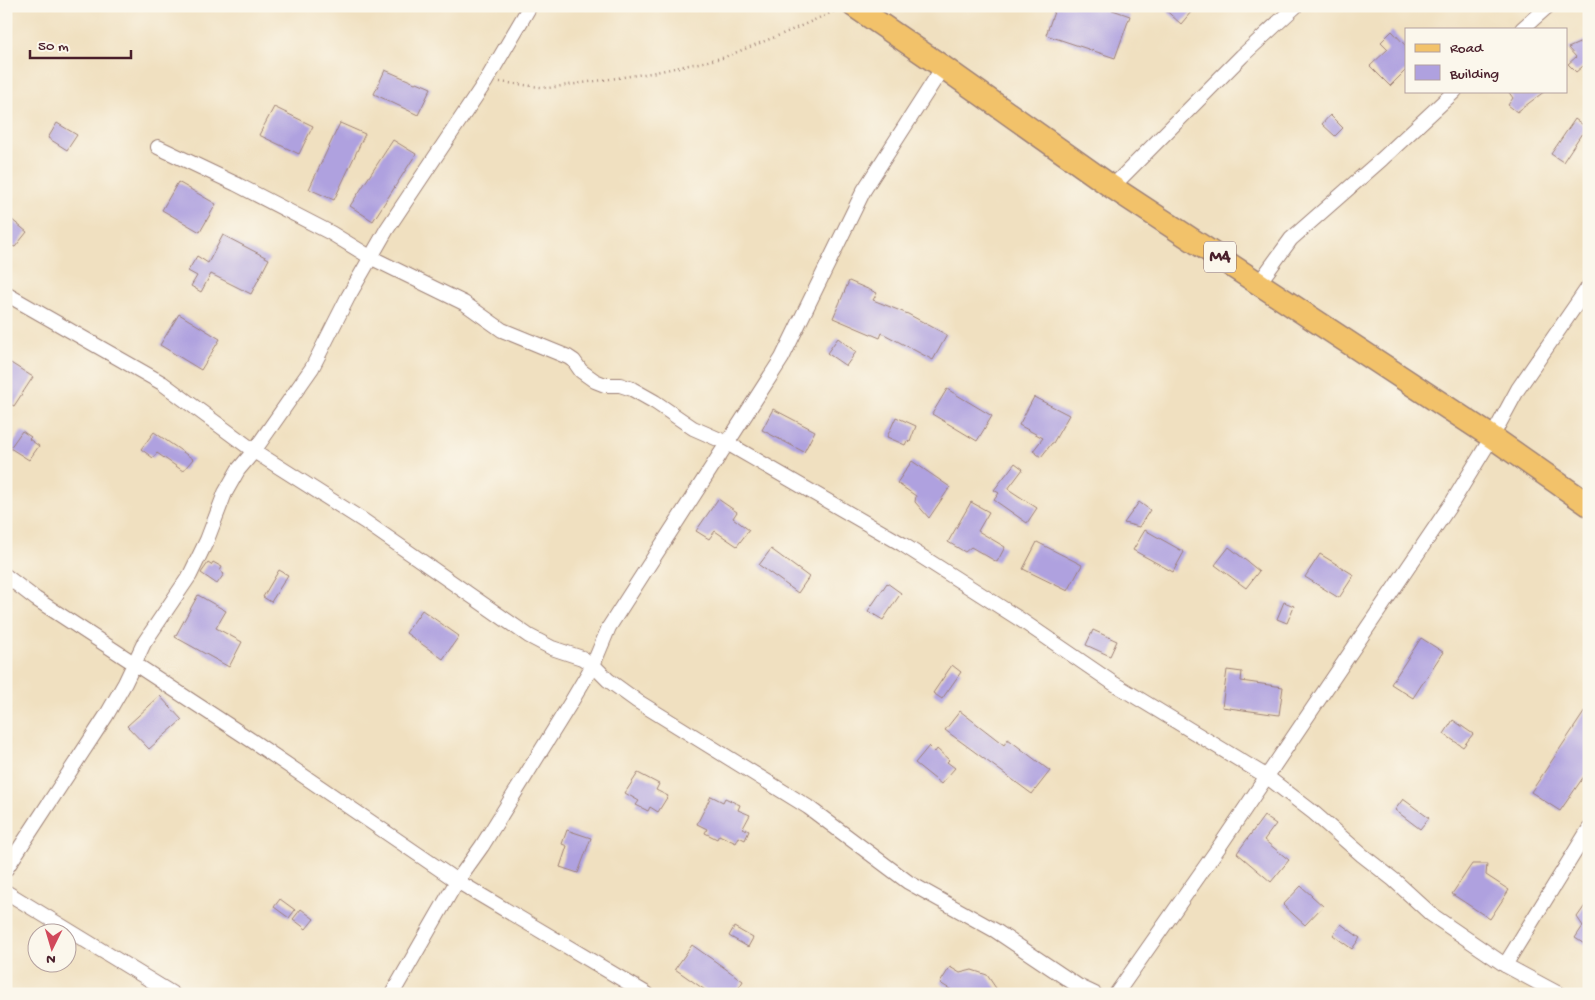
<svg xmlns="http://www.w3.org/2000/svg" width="1595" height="1000" font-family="'Gochi Hand',sans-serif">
<rect width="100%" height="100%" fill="#fbf7ec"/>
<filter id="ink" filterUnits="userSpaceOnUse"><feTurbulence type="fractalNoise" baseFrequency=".02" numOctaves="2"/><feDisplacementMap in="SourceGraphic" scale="10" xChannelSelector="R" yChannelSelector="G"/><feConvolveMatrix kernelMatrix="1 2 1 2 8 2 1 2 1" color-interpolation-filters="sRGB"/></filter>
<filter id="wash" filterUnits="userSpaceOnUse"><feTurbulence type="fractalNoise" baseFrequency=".0096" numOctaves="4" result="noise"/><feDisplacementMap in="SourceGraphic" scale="20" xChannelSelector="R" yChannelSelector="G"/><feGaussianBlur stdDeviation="1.12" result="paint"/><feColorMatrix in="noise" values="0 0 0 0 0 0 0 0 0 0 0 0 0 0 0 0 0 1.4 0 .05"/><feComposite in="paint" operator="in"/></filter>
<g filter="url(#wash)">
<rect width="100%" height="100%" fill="#f0e0c0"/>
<g id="blocks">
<g fill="#afa1df">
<polygon points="1056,6 1101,6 1130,16 1115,58 1046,35"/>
<polygon points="1161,6 1196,6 1181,24"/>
<polygon points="1392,31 1406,46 1406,70 1390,86 1370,66 1388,49 1381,42"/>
<polygon points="1586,40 1589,45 1589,61 1576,72 1568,64 1576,57 1568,48"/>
<polygon points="385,70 415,83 417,82 431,88 418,115 374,94"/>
<polygon points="1508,91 1545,91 1517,112 1508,105 1513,98"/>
<polygon points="274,107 313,126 299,154 259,135"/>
<polygon points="1330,115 1343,128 1335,136 1322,124"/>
<polygon points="1575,119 1586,127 1563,162 1551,154"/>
<polygon points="57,123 77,135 67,150 48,138"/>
<polygon points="340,123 365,134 334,200 309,189"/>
<polygon points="393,140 416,154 373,221 350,206"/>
<polygon points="178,182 216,204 200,232 162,210"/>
<polygon points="6,215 27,232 15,247 6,244"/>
<polygon points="223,235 269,259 251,294 211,274 201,292 191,286 197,276 188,271 197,256 208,263"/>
<polygon points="849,281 877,293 873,300 908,314 947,335 933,360 882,333 880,338 833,318"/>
<polygon points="179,314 220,339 201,370 160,345"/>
<polygon points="838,338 856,352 846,366 827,353"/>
<polygon points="6,360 33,377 14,406 6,402"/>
<polygon points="947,389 992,416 977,441 932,414"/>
<polygon points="1034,397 1069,415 1053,443 1052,443 1041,457 1033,451 1043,438 1019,425"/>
<polygon points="773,409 815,431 804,452 762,430"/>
<polygon points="896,417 916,426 910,442 907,441 905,445 887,437"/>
<polygon points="22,431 31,437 29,439 39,446 29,460 10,448"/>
<polygon points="154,432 193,459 183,471 157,453 153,458 141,449"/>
<polygon points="912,461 950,487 929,518 915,502 916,496 897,483"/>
<polygon points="1015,463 1023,469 1008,489 1037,508 1027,523 994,500 999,493 994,490"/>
<polygon points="718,499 737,512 733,518 749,530 737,546 715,531 709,539 696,531"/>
<polygon points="971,502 989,512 978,531 1005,547 997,562 971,547 965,552 948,542"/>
<polygon points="1139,502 1150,510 1139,527 1124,523"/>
<polygon points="1145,530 1184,552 1173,572 1133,550"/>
<polygon points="1037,542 1082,565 1068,591 1023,569"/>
<polygon points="1229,547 1259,571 1246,588 1215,565"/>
<polygon points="771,549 809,577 798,593 759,565"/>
<polygon points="1320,554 1354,575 1339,598 1305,577"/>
<polygon points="213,562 222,567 220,571 224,574 217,584 201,573 208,563 211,565"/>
<polygon points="279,570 288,575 271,602 263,597"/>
<polygon points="887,583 901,593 883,620 868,611"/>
<polygon points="198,595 226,611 216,628 242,642 229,667 175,637"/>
<polygon points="1284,602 1294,606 1287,623 1277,619"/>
<polygon points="422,610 459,636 443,659 406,633"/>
<polygon points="1093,630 1117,641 1110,656 1086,645"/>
<polygon points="1421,638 1443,652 1413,698 1391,684"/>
<polygon points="952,665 961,672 942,699 933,693"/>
<polygon points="1227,670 1242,672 1241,681 1283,687 1279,715 1222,707"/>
<polygon points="160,696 182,720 149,749 127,726"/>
<polygon points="1589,705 1589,769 1560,811 1531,792"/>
<polygon points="960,711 1004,745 1008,739 1050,771 1032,794 945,730"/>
<polygon points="1453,720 1473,734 1463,747 1444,734"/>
<polygon points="929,746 935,752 937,749 949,760 947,762 955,768 941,784 915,763"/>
<polygon points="638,773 659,784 656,790 668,796 658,812 650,807 648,811 636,805 639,801 625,793"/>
<polygon points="711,796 723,802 725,798 740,805 738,810 750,815 743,828 749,831 745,840 739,837 736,843 719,835 717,839 705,833 707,829 697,824"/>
<polygon points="1403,799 1429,818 1420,829 1395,810"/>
<polygon points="1264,816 1276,824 1264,840 1289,860 1271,882 1237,853"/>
<polygon points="567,830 591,838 578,873 560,867 567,846 562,844"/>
<polygon points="1472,864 1487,864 1486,875 1509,890 1490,919 1452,894"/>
<polygon points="1301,886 1323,906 1305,925 1283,905"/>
<polygon points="280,899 295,910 289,918 274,907"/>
<polygon points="1589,900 1589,947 1575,938 1583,926 1577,917"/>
<polygon points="301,909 314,919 306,929 293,919"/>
<polygon points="1341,924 1360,938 1352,949 1333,935"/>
<polygon points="734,927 753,938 748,947 729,936"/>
<polygon points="692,945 743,981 735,994 708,992 675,969"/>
<polygon points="950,967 960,973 972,970 987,975 1000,994 958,994 940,983"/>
</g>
</g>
</g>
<g filter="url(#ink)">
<use href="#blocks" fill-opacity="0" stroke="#9d8076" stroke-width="1"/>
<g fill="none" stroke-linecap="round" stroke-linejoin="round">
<g stroke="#9d8076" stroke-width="16">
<g id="street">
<polyline points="1522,29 1548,6"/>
<polyline points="158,147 236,184 331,233 370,257 464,303 502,330 568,357 574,361 581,371 595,381 605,385 620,385 632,389 655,402 693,428 727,443 902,544 1021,620 1113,683 1266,776 1314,813 1362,855 1394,880 1432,915 1505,965 1559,994"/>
<polyline points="1112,187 1242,56 1296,6"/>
<polyline points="1259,283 1291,239 1382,159 1455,91"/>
<polyline points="6,294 162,383 254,451 364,521 529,636 552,648 582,658 593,665 608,680 637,701 808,807 908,882 996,931 1078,986 1095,994"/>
<polyline points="6,576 36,599 257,744 457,881 647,994"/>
<polyline points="6,869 106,716 125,683 144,643 190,575 207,540 225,493 238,470 254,451 312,368 348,297 387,229 486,81 530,6"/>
<polyline points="6,892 173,994"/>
<polyline points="1505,965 1589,829"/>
<polyline points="392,994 457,881 482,846 570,704 593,665 609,627 782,358 864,190 943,67"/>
<polyline points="1116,994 1219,847 1453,501 1492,437 1518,389 1589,286"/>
</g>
</g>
<g stroke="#9d8076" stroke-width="25">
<polyline id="primary" points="854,6 943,67 1112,187 1492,437 1589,505"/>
</g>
<polyline stroke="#9d8076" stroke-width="2.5" stroke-dasharray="1 4" stroke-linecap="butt" points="500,82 548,88 651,73 722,58 785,33 837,10"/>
<use href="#street" stroke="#fff" stroke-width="14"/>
<use href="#primary" stroke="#f2c26a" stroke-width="22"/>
</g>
</g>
<g text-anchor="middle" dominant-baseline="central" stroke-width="4" stroke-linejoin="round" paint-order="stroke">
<rect fill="#fbf7ec" stroke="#7f6065" stroke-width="1" x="1204" y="241.5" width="32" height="31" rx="4"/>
<g font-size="18" font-weight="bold" fill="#4a1f2b">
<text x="1220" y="257">M4</text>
</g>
</g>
<rect width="1595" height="1000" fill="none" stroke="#fbf7ec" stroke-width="25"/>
<rect x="1405" y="28" width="162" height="65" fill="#fbf7ec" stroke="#b4a19f"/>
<rect x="1415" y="44" width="25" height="8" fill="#f2c26a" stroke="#b4a19f"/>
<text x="1450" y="52" font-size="15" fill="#4a1f2b">Road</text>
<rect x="1415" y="65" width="25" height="15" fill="#afa1df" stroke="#b4a19f"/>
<text x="1450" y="78" font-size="15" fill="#4a1f2b">Building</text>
<g transform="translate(52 948) rotate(185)"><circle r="24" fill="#fbf7ec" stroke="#b4a19f"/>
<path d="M0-4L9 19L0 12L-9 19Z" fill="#d1495b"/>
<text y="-8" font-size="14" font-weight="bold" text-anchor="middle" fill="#4a1f2b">N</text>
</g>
<path d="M30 50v8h101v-8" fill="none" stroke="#4a1f2b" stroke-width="2.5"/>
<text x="38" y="50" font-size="15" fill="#4a1f2b" stroke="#fbf7ec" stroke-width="4" paint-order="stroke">50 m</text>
</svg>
